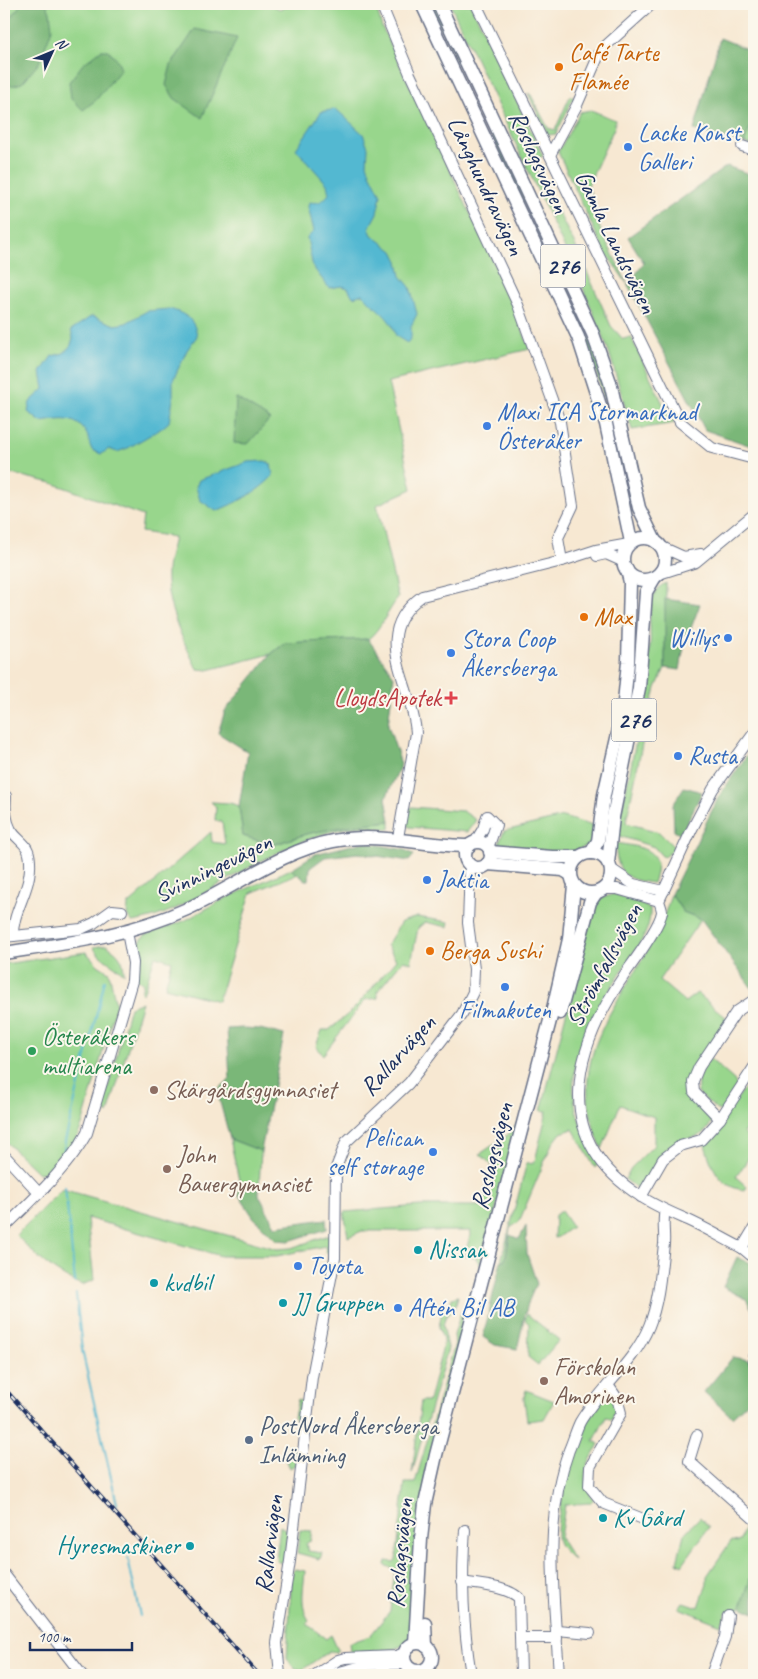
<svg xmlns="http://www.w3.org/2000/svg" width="758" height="1679" font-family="Caveat,sans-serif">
<rect width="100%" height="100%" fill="#fbf7ec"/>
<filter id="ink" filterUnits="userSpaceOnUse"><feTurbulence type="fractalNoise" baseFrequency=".02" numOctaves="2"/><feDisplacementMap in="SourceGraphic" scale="10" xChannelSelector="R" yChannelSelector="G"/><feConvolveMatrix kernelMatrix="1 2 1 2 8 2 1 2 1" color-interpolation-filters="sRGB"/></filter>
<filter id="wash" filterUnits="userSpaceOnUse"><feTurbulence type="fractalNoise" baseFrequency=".0096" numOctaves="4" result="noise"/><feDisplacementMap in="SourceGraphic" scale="20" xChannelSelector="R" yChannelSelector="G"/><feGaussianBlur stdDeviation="1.12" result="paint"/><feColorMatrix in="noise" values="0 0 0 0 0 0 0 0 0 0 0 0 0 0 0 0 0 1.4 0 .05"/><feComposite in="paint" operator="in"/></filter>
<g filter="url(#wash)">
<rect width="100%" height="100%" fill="#f7e8d2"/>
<g fill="#98d68c" stroke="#5a8275">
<path d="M4 4H270L280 9 297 4H375L382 27 508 293 530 349 388 382 412 489 377 505 398 598C388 611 380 630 368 639L285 643 271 654 208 670 197 669C183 640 165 605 167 572 167 561 172 548 174 537L141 532 143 516 52 483 4 472Z"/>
<path d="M430 4H434C468 76 502 147 535 219 576 306 621 395 629 493L612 422 582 327Z"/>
<polygon points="450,4 471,4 543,156 532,161 575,245 611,326 623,339 631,337 666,410 675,423 632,430 609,352 581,283"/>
<polygon points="528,93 531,95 548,128 555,130 570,96 574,97 556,134 548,135"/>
<polygon points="591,110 615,120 615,126 588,185 600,229 628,285 603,249 558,152 580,112"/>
<polygon points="754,117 754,146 744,143"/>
<path d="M666 583 665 668 656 688 644 735 626 823 659 832 675 848 665 857 662 856 654 847 616 835C630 772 644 710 650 646 652 626 643 593 666 583Z"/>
<path d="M211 802 230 803 239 806 243 836 273 845 306 834 347 826 390 821V829C379 828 367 826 356 827 315 830 258 862 222 883 193 900 166 917 132 922L127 915 128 905 211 832 212 842 225 844 222 822 215 820 216 807Z"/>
<polygon points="411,807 463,811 476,820 467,832 409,827 406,821"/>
<path d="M563 817 590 825 594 824V841C569 861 533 850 503 848L499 843 504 831Z"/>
<path d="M615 843C642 847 666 849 653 883 623 880 617 872 615 843Z"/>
<polygon points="291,869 297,874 251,893 218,1001 165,987 172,961 155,956 143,994 141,993 143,982 136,979 140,957 139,943 145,935 184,921 226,898"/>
<path d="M614 894 640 903 650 909C651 930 639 945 628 961 600 1006 562 1056 577 1113 582 1130 592 1146 599 1162L595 1168 573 1129 561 1133 551 1146 519 1222 510 1228 505 1261H501L527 1162 531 1164 535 1161 547 1111H541L594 905 602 898Z"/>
<path d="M671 894 683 912 701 919 659 980 685 1002 697 993 728 1019 688 1077 685 1095 702 1108 712 1119C706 1143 683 1135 668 1147 660 1154 649 1177 643 1187L638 1189 625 1179 631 1168 654 1145V1117L620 1105 602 1149C552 1040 646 989 671 894Z"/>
<polygon points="417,917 449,922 448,927 425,922 418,928 411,963 403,960 377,992 378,998 365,1000 323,1055 316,1046 322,1030 329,1030 354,1009 396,960 387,945 401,922"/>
<path d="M106 945C119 953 124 959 124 974 113 963 102 961 93 947Z"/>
<polygon points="86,952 98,965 109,972 116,1005 82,1125 74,1145 48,1172 38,1173 4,1140 4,964"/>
<polygon points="142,1002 108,1114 102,1109 130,1007"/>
<path d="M710 1059 734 1080 737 1086 723 1111 717 1110 698 1093C697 1078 699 1070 710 1059Z"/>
<path d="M746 1087 754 1090C754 1107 742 1113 748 1130L743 1132 748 1138 754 1131V1150L736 1177 747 1187 745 1190C718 1188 710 1163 704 1141Z"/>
<polygon points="522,1117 480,1265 476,1258 465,1256 471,1231 362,1231 348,1237 344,1212 420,1206 481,1206 492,1165 480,1154 509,1134"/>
<polygon points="230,1139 261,1151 259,1187 240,1185"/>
<path d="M62 1189 277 1249 291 1248 332 1234 328 1278 326 1277 329 1254 326 1252 325 1246 277 1256H221L87 1218 94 1280 82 1285C54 1274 36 1256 16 1235Z"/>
<polygon points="561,1211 572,1227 558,1237 554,1238 555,1215"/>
<polygon points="458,1296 455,1308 446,1316 443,1325 448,1348 412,1473 421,1401 429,1401 444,1342 439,1327 442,1312 449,1306 452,1298"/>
<polygon points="461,1312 467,1313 429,1467 411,1642 395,1649 355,1653 350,1651 349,1643 370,1636 390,1611 395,1570 385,1565 386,1561 393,1562 396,1560 405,1483 415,1483 455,1344 454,1335"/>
<polygon points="527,1314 559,1340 538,1365 528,1357 529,1324 525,1320"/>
<polygon points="526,1390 554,1401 544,1419 527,1421 524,1398"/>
<path d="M606 1395 613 1397 615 1410 612 1420 606 1417 594 1441 599 1444C587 1467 578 1476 594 1500L589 1503 565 1505 560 1538 574 1560C567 1554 557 1546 557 1536 556 1507 583 1412 606 1395Z"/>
<polygon points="298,1399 304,1404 297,1423 294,1417"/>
<polygon points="292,1447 297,1452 295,1465 290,1468 286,1459"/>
<polygon points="700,1517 709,1527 682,1565 677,1562 684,1534"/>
<path d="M747 1523 754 1525C754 1556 754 1589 735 1615L733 1610 727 1611 721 1625 679 1608 683 1602 699 1607 707 1583V1576L731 1541 739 1542Z"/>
<polygon points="280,1526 288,1531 284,1559 280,1563 276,1560"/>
<polygon points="300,1530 312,1531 310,1541 306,1544 308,1551 322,1553 320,1559 297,1553"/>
<path d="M295 1569 305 1571C304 1587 299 1606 309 1620L307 1624 326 1639 331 1635 338 1650 336 1652 329 1651 302 1670 295 1668 287 1658 292 1572Z"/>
</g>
<g fill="#7ab778" stroke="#4a736b">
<polygon points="21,4 46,4 50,12 52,29 39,63 22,83 11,86 4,78 4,28"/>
<polygon points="195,29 237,38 202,118 174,98 166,85 171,65"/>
<polygon points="720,38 754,52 754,117 744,144 694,130"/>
<polygon points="101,50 108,50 118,61 121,69 96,100 83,110 71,98 69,82 83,64"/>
<polygon points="727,166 754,176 754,447 705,430 628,285 644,263 628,237"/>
<polygon points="236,398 270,419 248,444 234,443"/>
<polygon points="665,599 700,604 684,647 680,670 665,668"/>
<polygon points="368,639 394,676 388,725 401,764 386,798 390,821 347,826 306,834 273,845 243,836 239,806 248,752 218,733 225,711 271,654 285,643"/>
<polygon points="754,745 754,991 701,919 683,912 671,894 719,796"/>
<polygon points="684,787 702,792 681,835 674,831 673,804"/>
<polygon points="364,842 405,850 414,855 409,861 358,853 325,857 310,868 309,880 305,880 291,869 315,854"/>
<polygon points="243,1028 260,1029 284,1035 261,1151 230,1139 217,1091 230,1079 227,1029"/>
<polygon points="240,1185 259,1187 259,1195 275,1226 326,1219 327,1229 289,1241 276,1240 254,1218 238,1194"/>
<path d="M526 1226 527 1254 537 1284C525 1303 523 1327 517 1349L495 1345 483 1337 501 1261 505 1260 510 1235 519 1239Z"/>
<polygon points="737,1257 754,1265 754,1313 746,1299 723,1287"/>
<polygon points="733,1357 749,1360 754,1378 754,1396 732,1417 704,1392"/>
<polygon points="754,1567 754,1613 741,1607"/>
</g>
<g fill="#53b8d1" stroke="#377498">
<path d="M336 109 363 134 368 147 367 164 370 173 381 195 377 213 369 228 372 235 393 251 398 261 401 276 410 287 417 314 411 326V338L407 343 396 336C391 315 375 310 363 294L353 297 348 288 342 286 329 288 313 267 307 238 314 231 308 207 309 202C319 204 323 201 329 194L327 184 296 149 321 112Z"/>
<path d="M169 309C184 313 195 319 197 336L187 350 173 380V399L169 422 162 428 128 448 117 452 109 449 101 454 92 450C89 445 89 436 85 431 74 415 57 420 41 422L28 412 30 402 44 389 41 372 52 356 64 353 71 345 73 338 71 330 92 316 115 325 126 323 147 311Z"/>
<path d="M265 461 271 464 273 476C257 493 238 502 216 511L200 500 196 487 199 480 248 462Z"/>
</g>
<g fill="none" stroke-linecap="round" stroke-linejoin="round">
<g stroke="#53b8d1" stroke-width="2">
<polyline points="63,1159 65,1141 105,980"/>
<polyline points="65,1187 75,1282"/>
<polyline points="76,1294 82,1350 117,1504"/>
<polyline points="128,1558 140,1616"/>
</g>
</g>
</g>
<g filter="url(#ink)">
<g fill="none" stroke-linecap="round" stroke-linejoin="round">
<g stroke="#687087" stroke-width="12">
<g id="minor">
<path d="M381 4 410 74 518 305 560 422 573 506 558 538 562 561 422 596C368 635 413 683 416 733L398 838"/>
<polyline points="476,4 680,422 712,448 754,459"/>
<polyline points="742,146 754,150"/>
<polyline points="550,155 577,105 601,50 652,4"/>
<polyline points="662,547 684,557 701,554"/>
<polyline points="597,556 606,554 624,562"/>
<polyline points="562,561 596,550 629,544"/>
<polyline points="659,574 696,562 754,514"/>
<path d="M754 733 713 789 692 829 659 901C660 904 662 909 662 912 660 925 635 960 627 971 574 1047 548 1137 640 1196 655 1206 672 1213 688 1220 706 1228 724 1239 742 1248L754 1258"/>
<path d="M6 796C5 807 5 819 11 830 19 843 29 842 30 861 32 889 12 911 13 936"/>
<polyline points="475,842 483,829 487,816 496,825 488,848"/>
<polyline points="611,869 633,884 664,891"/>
<polyline points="605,889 617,889 659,901"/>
<polyline points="4,937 81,929 94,923 112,910 122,911"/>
<polyline points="720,1119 694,1092 693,1081 699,1067 736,1012 754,1000"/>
<polyline points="4,1155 39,1193"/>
<polyline points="641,1197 663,1159 680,1146 701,1140 720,1119 754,1067"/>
<path d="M4 1228C33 1199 67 1169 87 1133L132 981 133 963 127 932"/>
<polyline points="742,1248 754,1228"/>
<polyline points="754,1357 754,1362"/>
<polyline points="608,1385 617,1398 621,1413 590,1467 589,1486 603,1503 648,1521"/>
<polyline points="697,1435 689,1461 754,1519"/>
<path d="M465 1530C461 1579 463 1626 471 1675"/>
<polyline points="4,1574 82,1675"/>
<path d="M462 1582C479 1585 506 1586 519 1598L521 1675"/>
<polyline points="557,1630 590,1633"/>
<polyline points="521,1638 557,1638"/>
<polyline points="280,1675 277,1643 290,1561 312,1377 335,1258 336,1168 346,1142 409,1083 462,1014 473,992 474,969 468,923 470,867"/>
<polyline points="315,1675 338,1660 345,1658 396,1656 405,1653"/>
<polyline points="328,1675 366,1665 406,1664"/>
<path d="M559 1675C555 1600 542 1523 569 1450 573 1441 576 1430 580 1422 600 1388 634 1363 649 1326 659 1302 661 1270 664 1244 665 1233 662 1222 665 1210"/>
<polyline points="711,1675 725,1637 728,1616"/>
</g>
</g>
<g stroke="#687087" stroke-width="15">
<g id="major">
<polyline points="422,4 578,337 606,424 631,542"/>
<polyline points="439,4 593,334 610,382 639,508 655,541"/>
<circle cx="644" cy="559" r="21"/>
<circle cx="478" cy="855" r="13"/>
<polyline points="490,852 552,857 579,857"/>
<circle cx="591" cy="873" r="20"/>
<polyline points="591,853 598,841 604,795 623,712 628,662 630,582 627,570"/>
<polyline points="608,863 613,817 639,688 646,592 655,577"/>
<polyline points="487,864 563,870 570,874"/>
<path d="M4 953C67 943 128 936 187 909 233 888 283 850 333 841 380 832 423 846 469 846"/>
<polyline points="560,1013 590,902 596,893"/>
<polyline points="425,1623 426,1646"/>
<polyline points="415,1643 421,1539 425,1504 436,1455 553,1009 569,939 574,885"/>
<circle cx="418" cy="1657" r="14"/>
</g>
</g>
<use href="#minor" stroke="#fff" stroke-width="10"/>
<use href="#major" stroke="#fff" stroke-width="12"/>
<g stroke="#1b2f5e" stroke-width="4">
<polyline id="rail" points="4,1388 259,1675"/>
</g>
<use href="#rail" stroke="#fbf7ec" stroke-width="2" stroke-dasharray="5.5" stroke-linecap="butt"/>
</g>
</g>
<g fill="#e8710a" stroke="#fbf7ec" stroke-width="2">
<circle cx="559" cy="67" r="5"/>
<circle cx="584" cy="617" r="5"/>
<circle cx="430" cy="951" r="5"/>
</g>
<g fill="#3f7fe0" stroke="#fbf7ec" stroke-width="2">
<circle cx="628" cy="147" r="5"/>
<circle cx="487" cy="426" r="5"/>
<circle cx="728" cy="638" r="5"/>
<circle cx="451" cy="653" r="5"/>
<circle cx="678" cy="756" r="5"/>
<circle cx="427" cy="880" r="5"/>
<circle cx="505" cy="987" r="5"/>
<circle cx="433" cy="1152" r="5"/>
<circle cx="298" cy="1266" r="5"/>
<circle cx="398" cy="1308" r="5"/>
</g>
<path fill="#e0444e" stroke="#fbf7ec" stroke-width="2" d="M448.5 690.5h5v5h5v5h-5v5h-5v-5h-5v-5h5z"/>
<circle fill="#2e9e5b" stroke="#fbf7ec" stroke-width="2" cx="32" cy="1051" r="5"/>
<g fill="#8d6e63" stroke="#fbf7ec" stroke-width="2">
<circle cx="154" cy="1090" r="5"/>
<circle cx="167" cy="1169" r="5"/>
<circle cx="544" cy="1381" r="5"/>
</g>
<g fill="#0f9aa8" stroke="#fbf7ec" stroke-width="2">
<circle cx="418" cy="1250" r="5"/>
<circle cx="154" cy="1283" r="5"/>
<circle cx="283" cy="1303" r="5"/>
<circle cx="603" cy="1518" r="5"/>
<circle cx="190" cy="1546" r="5"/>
</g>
<circle fill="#5c6f8a" stroke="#fbf7ec" stroke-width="2" cx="249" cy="1440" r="5"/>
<g text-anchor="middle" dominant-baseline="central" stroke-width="4" stroke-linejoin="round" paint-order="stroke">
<g fill="#fbf7ec" stroke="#5e6b89" stroke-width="1">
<rect x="540.5" y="244.5" width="45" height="43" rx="4"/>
<rect x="611.5" y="698.5" width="45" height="43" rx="4"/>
</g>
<g font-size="24" font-weight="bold" fill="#1b2f5e">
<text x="563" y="266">276</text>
<text x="634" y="720">276</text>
</g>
<g font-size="25" fill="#c56008" stroke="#fbf7ec" text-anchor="start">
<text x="569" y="53">Café Tarte<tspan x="569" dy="29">Flamée</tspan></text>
<text x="594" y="617">Max</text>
<text x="440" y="951">Berga Sushi</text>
</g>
<g font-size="25" fill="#366cbe" stroke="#fbf7ec" text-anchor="start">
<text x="638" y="133">Lacke Konst<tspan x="638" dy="29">Galleri</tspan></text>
<text x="497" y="412">Maxi ICA Stormarknad<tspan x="497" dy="29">Österåker</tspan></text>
<text x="718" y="638" text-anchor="end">Willys</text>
<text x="461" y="639">Stora Coop<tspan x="461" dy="29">Åkersberga</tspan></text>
<text x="688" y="756">Rusta</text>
<text x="437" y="880">Jaktia</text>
<text x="505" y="1010" text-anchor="middle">Filmakuten</text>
<text x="423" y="1138" text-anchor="end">Pelican<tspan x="423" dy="29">self storage</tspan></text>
<text x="308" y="1266">Toyota</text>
<text x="408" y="1308">Aftén Bil AB</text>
</g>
<g font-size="25" fill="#1b2f5e" stroke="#fbf7ec">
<text transform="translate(539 162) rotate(65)">Roslagsvägen</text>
<text transform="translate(486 186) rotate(65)">Långhundravägen</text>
<text transform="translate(616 242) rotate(64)">Gamla Landsvägen</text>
<text transform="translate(213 868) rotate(-26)">Svinningevägen</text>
<text transform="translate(604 965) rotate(-62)">Strömfallsvägen</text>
<text transform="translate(398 1055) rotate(-48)">Rallarvägen</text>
<text transform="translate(492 1156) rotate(-76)">Roslagsvägen</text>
<text transform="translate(269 1544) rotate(-83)">Rallarvägen</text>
<text transform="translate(400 1553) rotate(-85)">Roslagsvägen</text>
</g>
<g font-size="25" fill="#be3a42" stroke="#fbf7ec" text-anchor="end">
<text x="441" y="698">LloydsApotek</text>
</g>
<g font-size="25" fill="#27864d" stroke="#fbf7ec" text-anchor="start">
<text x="42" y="1037">Österåkers<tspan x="42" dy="29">multiarena</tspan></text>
</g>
<g font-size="25" fill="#785e54" stroke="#fbf7ec" text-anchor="start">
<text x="164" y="1090">Skärgårdsgymnasiet</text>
<text x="177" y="1155">John<tspan x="177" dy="29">Bauergymnasiet</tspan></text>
<text x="554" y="1367">Förskolan<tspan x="554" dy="29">Amorinen</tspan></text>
</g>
<g font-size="25" fill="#0d838f" stroke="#fbf7ec" text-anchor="start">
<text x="428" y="1250">Nissan</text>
<text x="164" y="1283">kvdbil</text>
<text x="293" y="1303">JJ Gruppen</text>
<text x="613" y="1518">Kv Gård</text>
<text x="180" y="1546" text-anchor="end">Hyresmaskiner</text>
</g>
<g font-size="25" fill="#4e5e75" stroke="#fbf7ec" text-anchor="start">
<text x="259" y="1426">PostNord Åkersberga<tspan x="259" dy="29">Inlämning</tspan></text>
</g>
</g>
<rect width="758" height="1679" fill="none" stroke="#fbf7ec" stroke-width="20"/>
<g transform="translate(52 52) rotate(46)" stroke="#fbf7ec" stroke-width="4" paint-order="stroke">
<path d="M0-4L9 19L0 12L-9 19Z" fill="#1b2f5e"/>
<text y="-8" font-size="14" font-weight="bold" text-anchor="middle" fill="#1b2f5e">N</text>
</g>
<path d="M30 1642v8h102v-8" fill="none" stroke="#1b2f5e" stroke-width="2.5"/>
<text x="38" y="1642" font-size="15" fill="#1b2f5e" stroke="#fbf7ec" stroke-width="4" paint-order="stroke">100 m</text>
</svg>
